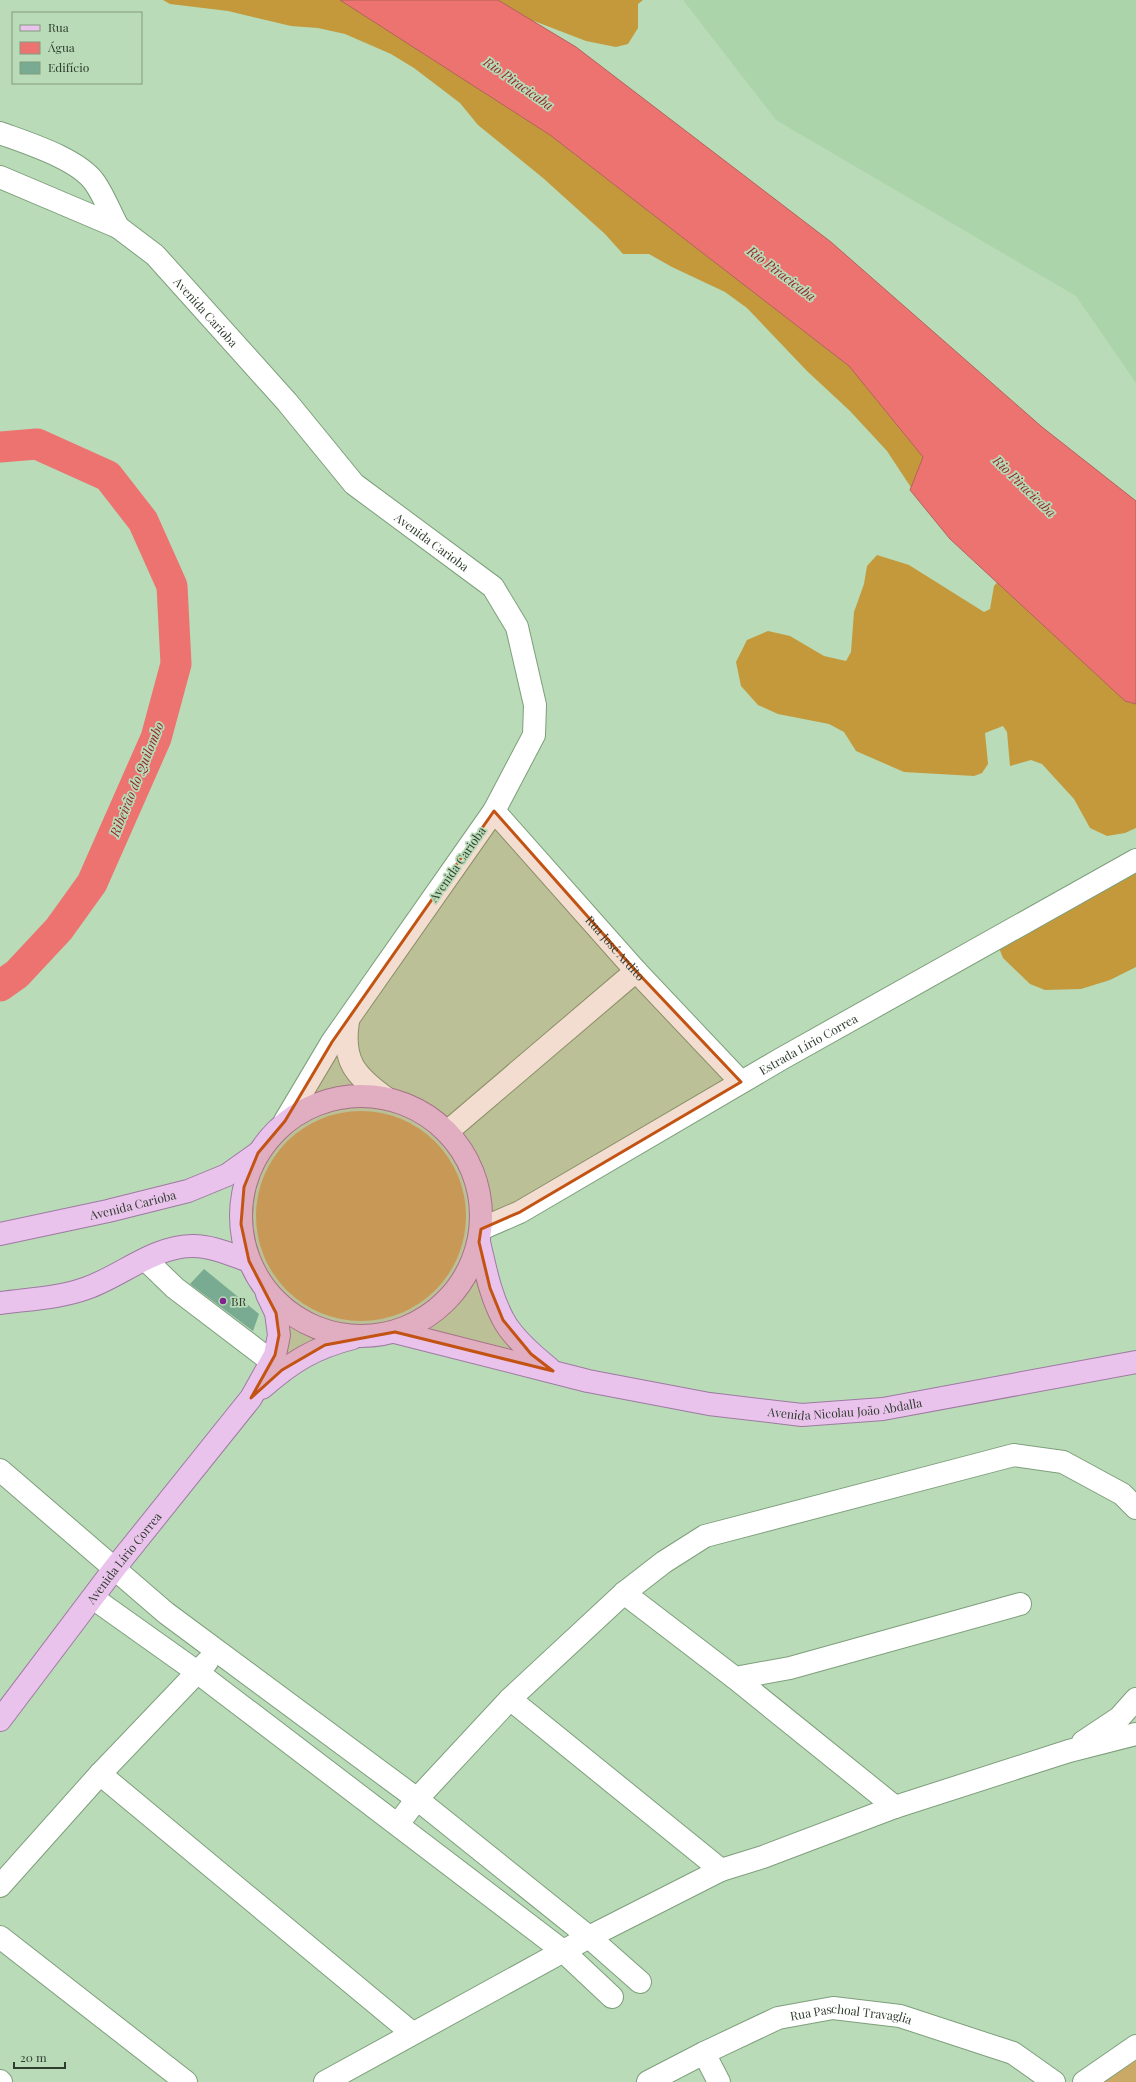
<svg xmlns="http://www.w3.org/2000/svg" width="1136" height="2082" font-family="'Playfair Display',serif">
<rect width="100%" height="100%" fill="#b9dbb7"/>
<polygon fill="#acd4aa" points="683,0 1136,0 1136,383 1076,296 776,120"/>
<g fill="#caa967">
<circle cx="361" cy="1216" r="105"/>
<polygon points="1136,2060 1136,2082 1104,2082"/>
</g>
<g fill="#c4993b">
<polygon points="163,0 353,0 666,194 971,479 916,495 887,451 850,411 807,371 747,308 725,292 672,267 649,254 623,254 605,234 543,178 478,125 460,103 414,68 391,54 345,34 318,28 291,26 228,11 170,4"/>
<polygon points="458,0 643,0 638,4 638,28 628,44 616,47 586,41 534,21 492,13"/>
<polygon points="877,555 909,565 984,612 990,609 994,586 1002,577 1136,641 1136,828 1125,833 1107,836 1090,828 1074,799 1042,764 1031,760 1010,766 1007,732 1003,726 985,733 988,764 982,773 974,776 904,772 856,751 844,732 829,724 778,714 758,705 741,686 736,662 747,640 768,631 790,636 824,656 846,661 851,652 854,612 864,584 867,566"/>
<polygon points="1136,861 1136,967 1110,980 1081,989 1045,990 1030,984 1003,958 997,943"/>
</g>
<polygon fill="#ec736f" stroke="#b3635c" points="340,0 498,0 576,47 831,242 1042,427 1136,501 1136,704 1125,701 950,539 910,490 923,457 849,366 550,135"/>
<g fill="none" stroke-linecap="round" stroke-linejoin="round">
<polyline stroke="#ec736f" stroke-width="31" points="0,447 37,444 108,476 143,521 172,586 176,664 156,738 92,883 59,929 17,974 0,986"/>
</g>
<polygon fill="#79aa92" points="204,1269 259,1314 253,1331 190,1284"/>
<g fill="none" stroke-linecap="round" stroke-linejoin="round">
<g stroke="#7e9f7c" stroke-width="24">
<g id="minor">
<path d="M0 133C27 143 79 159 95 183 104 196 110 212 118 227"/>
<path id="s1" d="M0 177 118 227 155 255 287 402 354 484 493 587 517 627 535 705 534 735 494 811 332 1042 285 1121"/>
<path id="s2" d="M494 811 636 971 741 1082"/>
<path d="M348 1021C342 1060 354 1075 386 1098"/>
<polyline points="447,1132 636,971"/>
<path id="s3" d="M481 1229 520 1212 781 1059 1136 860"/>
<polyline points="146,1260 175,1288 271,1361"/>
<polyline points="0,1470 166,1613 417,1799 589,1937 640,1982"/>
<polyline points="624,1593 735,1678 895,1807"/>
<polyline points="93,1598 197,1672 563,1951 612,1997"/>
<polyline points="735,1678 790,1668 1020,1604"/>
<polyline points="510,1699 721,1870"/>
<polyline points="1083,1742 1119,1718 1136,1699"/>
<polyline points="100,1774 412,2033"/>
<polyline points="398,1824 417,1799 510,1699 624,1593 664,1562 705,1536 1014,1455 1063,1462 1122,1494 1136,1508"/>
<polyline points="0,1886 100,1774 207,1662"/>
<polyline points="0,1937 186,2082"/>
<polyline points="704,2053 719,2082"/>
<polyline points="0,2081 1,2082"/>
<polyline points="325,2082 589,1937 721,1870 763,1857 895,1807 1069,1751 1136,1734"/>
<path id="s4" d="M648 2082 704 2053 778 2018 833 2008 900 2016 1013 2053 1054 2082"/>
<polyline points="1084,2082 1136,2046"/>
</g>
</g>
<g stroke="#9e7aa2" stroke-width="24">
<g id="major">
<circle cx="361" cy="1216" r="120"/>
<path id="s5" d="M0 1234 108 1211 188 1191 227 1175 258 1153"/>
<path d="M479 1242C485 1267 490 1295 503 1319 512 1337 533 1355 549 1368"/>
<path d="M0 1303C29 1299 60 1298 87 1288 121 1276 153 1247 191 1246 210 1245 232 1255 249 1261"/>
<path id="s6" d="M395 1332 588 1381 709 1404 802 1415 883 1409 1136 1362"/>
<path d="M262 1388C293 1361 314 1348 353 1338"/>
<path id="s7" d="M0 1720 114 1569 251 1398 275 1355 279 1335 276 1313 267 1294"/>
</g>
</g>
<use href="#minor" stroke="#fff" stroke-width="22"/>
<use href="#major" stroke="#e9c3ec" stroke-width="22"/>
</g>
<path fill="#c35313" fill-opacity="0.2" stroke="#c35313" stroke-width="3" stroke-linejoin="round" d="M494 811 636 971 741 1082 520 1212 481 1229 479 1242 490 1288 503 1320 531 1354 553 1371 395 1332 325 1345 282 1370 251 1398 275 1355 279 1335 276 1313 249 1261 241 1224 244 1187 258 1153 285 1121 332 1042Z"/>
<circle fill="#82228d" stroke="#b9dbb7" stroke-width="1.5" cx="223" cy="1301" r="4"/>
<g text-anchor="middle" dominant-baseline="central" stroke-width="3.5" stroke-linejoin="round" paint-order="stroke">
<g font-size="12" fill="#2f3d2e" stroke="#b9dbb7">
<text stroke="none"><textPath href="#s1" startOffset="251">Avenida Carioba</textPath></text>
<text stroke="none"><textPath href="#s1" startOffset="575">Avenida Carioba</textPath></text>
<text transform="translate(457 864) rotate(-55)">Avenida Carioba</text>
<text stroke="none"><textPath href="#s2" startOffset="183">Rua José Ardito</textPath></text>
<text stroke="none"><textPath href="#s3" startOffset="376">Estrada Lírio Correa</textPath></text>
<text stroke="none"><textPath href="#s5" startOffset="136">Avenida Carioba</textPath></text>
<text stroke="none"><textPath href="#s6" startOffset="459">Avenida Nicolau João Abdalla</textPath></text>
<text stroke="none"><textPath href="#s7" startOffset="204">Avenida Lírio Correa</textPath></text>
<text stroke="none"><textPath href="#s4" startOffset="219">Rua Paschoal Travaglia</textPath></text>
</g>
<g font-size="12" fill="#2f3d2e" stroke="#b9dbb7" text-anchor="start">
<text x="231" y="1301">BR</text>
</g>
<g font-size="13" font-style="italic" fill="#932529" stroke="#b9dbb7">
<text transform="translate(519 83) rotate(35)">Rio Piracicaba</text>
<text transform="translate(782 273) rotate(37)">Rio Piracicaba</text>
<text transform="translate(1025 486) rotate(44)">Rio Piracicaba</text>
<text transform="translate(136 779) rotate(-68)">Ribeirão do Quilombo</text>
</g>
</g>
<rect x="12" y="12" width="130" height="72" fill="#b9dbb7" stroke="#829c80"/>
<rect x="20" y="25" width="20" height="6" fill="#e9c3ec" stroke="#829c80"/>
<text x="48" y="32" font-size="12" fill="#2f3d2e">Rua</text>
<rect x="20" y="42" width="20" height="12" fill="#ec736f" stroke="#829c80"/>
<text x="48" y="52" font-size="12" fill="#2f3d2e">Água</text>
<rect x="20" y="62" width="20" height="12" fill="#79aa92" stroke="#829c80"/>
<text x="48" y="72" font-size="12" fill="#2f3d2e">Edifício</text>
<path d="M14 2062v6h51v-6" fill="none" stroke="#2f3d2e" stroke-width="2"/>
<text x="20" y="2062" font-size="12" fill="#2f3d2e" stroke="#b9dbb7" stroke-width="3" paint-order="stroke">20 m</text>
</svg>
